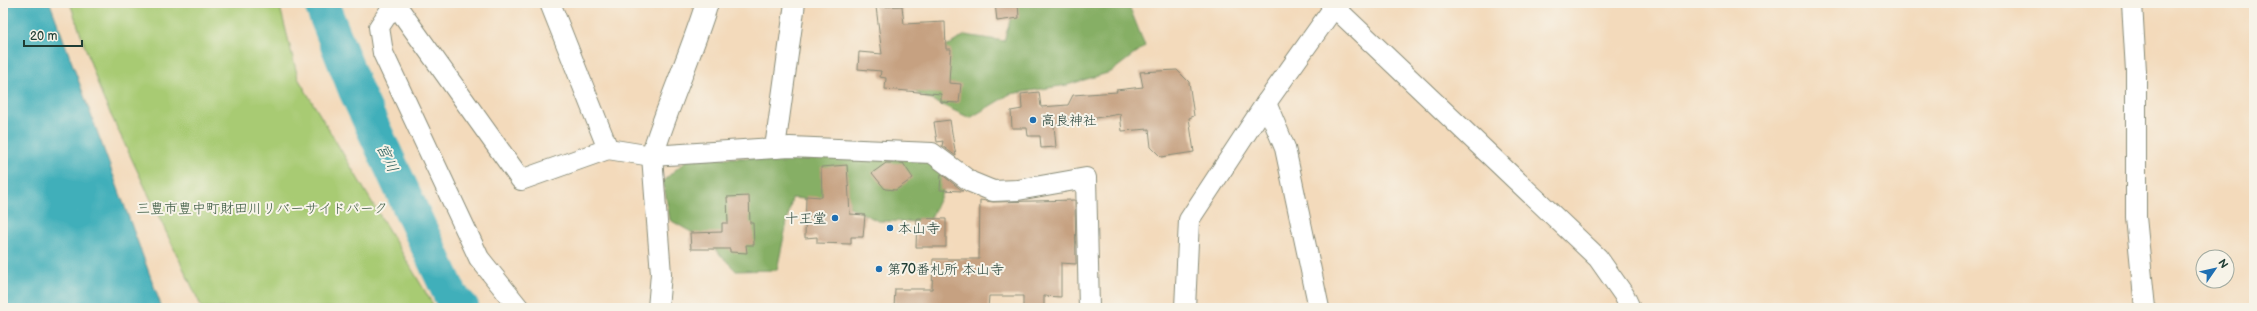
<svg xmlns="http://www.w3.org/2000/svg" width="2257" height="311" font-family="'Balsamiq Sans','Klee One',sans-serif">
<rect width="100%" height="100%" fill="#f7f3e8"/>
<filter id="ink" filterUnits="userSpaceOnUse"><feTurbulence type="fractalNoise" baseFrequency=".025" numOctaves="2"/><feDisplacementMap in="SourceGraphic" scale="8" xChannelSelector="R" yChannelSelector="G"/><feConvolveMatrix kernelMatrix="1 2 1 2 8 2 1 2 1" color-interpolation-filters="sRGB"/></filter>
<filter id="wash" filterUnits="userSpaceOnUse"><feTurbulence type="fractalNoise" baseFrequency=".012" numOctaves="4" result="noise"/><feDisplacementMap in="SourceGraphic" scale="16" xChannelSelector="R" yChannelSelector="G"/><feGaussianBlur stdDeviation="0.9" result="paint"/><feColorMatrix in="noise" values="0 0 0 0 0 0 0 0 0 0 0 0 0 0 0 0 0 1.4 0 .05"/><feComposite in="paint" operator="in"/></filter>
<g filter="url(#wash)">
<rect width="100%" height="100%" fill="#f3dabb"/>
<polygon fill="#a8cb73" stroke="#648454" points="70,3 279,3 298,78 435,308 202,308 102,96"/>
<g fill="#86af65" stroke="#52764c">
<polygon points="1015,3 1128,3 1145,46 1111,72 1067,85 1010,94 970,118 914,92 920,63 965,35 1004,41"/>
<polygon points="926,157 949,178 929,222 878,221 840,202 792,198 777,270 736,271 707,241 670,220 663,181 689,158"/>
</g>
<polygon fill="#3fafba" stroke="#2f7677" points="3,3 50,3 162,308 3,308"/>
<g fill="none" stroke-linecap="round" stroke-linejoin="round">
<polyline stroke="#3fafba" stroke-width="35" points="321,3 356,91 451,296 462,308"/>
</g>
<g id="blocks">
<g fill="#c6a181">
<polygon points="995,3 1018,3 1019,18 997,21"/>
<polygon points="902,6 904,24 945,22 946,49 951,49 949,83 961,84 959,103 941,102 941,94 885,89 886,78 880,77 881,71 858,69 859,52 882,54 876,7"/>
<polygon points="1177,70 1189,82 1194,116 1189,118 1194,152 1161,157 1151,147 1149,129 1122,131 1120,114 1054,125 1056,147 1041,148 1040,136 1028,136 1027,128 1012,128 1011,111 1022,109 1021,94 1039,92 1041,107 1068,105 1073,95 1117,92 1116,90 1143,87 1140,72"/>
<polygon points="950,120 953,139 956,156 942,146 943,141 937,142 934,122"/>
<polygon points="886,163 903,163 913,178 896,190 885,189 872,173"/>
<polygon points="847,165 850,214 865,215 863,237 851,237 851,244 817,243 817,237 805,238 806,196 822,197 821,167"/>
<polygon points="941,174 963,191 940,190"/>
<polygon points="749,196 750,223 753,223 754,245 746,245 747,253 730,252 730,249 691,249 690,233 722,232 722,223 728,223 727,197"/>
<polygon points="980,200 993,202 1075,200 1076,264 1061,263 1061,297 1044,296 1044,308 1023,308 1023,296 989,296 988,308 894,308 895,289 932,289 933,259 979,259"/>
<polygon points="917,218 946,219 946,247 916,247"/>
</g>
</g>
</g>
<g filter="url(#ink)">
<use href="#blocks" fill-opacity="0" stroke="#898c78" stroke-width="1"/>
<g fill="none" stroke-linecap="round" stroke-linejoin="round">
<g stroke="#898c78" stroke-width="22">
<g id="minor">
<polyline points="395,3 379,27 383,53 479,258 519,308"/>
<polyline points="550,3 608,149 652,156 790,147 932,153 971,182 993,191 1018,190 1086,178 1089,308"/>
<polyline points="1330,3 1598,258 1624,295 1630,308"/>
<polyline points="2132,3 2136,71 2136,217 2145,308"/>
<polyline points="396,5 521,180 608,149"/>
<polyline points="1266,103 1285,148 1319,308"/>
<polyline points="775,148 795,3"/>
<polyline points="652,156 661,274 658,308"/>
<polyline points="1185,308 1189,220 1266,103 1337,3"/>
</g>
</g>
<g stroke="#898c78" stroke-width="24">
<path id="tertiary" d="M652 156C668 104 691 55 707 3"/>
</g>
<use href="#minor" stroke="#fff" stroke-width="20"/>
<use href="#tertiary" stroke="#fff" stroke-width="22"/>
</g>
</g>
<g fill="#1f6fb2" stroke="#f7f3e8" stroke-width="1.5">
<circle cx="1033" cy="120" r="4"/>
<circle cx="835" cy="218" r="4"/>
<circle cx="890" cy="228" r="4"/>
<circle cx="879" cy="269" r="4"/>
</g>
<g text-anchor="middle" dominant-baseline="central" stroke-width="4" stroke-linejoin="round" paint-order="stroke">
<g font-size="14" fill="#1f3d34" stroke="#f7f3e8" text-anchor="start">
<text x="1041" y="120">高良神社</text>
<text x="827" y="218" text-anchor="end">十王堂</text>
<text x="898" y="228">本山寺</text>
<text x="887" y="269">第70番札所 本山寺</text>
</g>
<g font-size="14" fill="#3a5941" stroke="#f7f3e8">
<text x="262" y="208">三豊市豊中町財田川リバーサイドパーク</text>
</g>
<g font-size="15" font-style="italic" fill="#295f5c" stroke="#f7f3e8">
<text transform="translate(387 158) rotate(65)">宮川</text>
</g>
</g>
<rect width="2257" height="311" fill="none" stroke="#f7f3e8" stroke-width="16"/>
<g transform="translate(2215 269) rotate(56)"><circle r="19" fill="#f7f3e8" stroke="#a1aaa0"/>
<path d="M0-3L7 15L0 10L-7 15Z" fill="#1f6fb2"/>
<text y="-6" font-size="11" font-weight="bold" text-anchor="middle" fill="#1f3d34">N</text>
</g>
<path d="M24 40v6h58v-6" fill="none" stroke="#1f3d34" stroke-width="2"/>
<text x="30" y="40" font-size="12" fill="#1f3d34" stroke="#f7f3e8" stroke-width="3" paint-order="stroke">20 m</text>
</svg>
